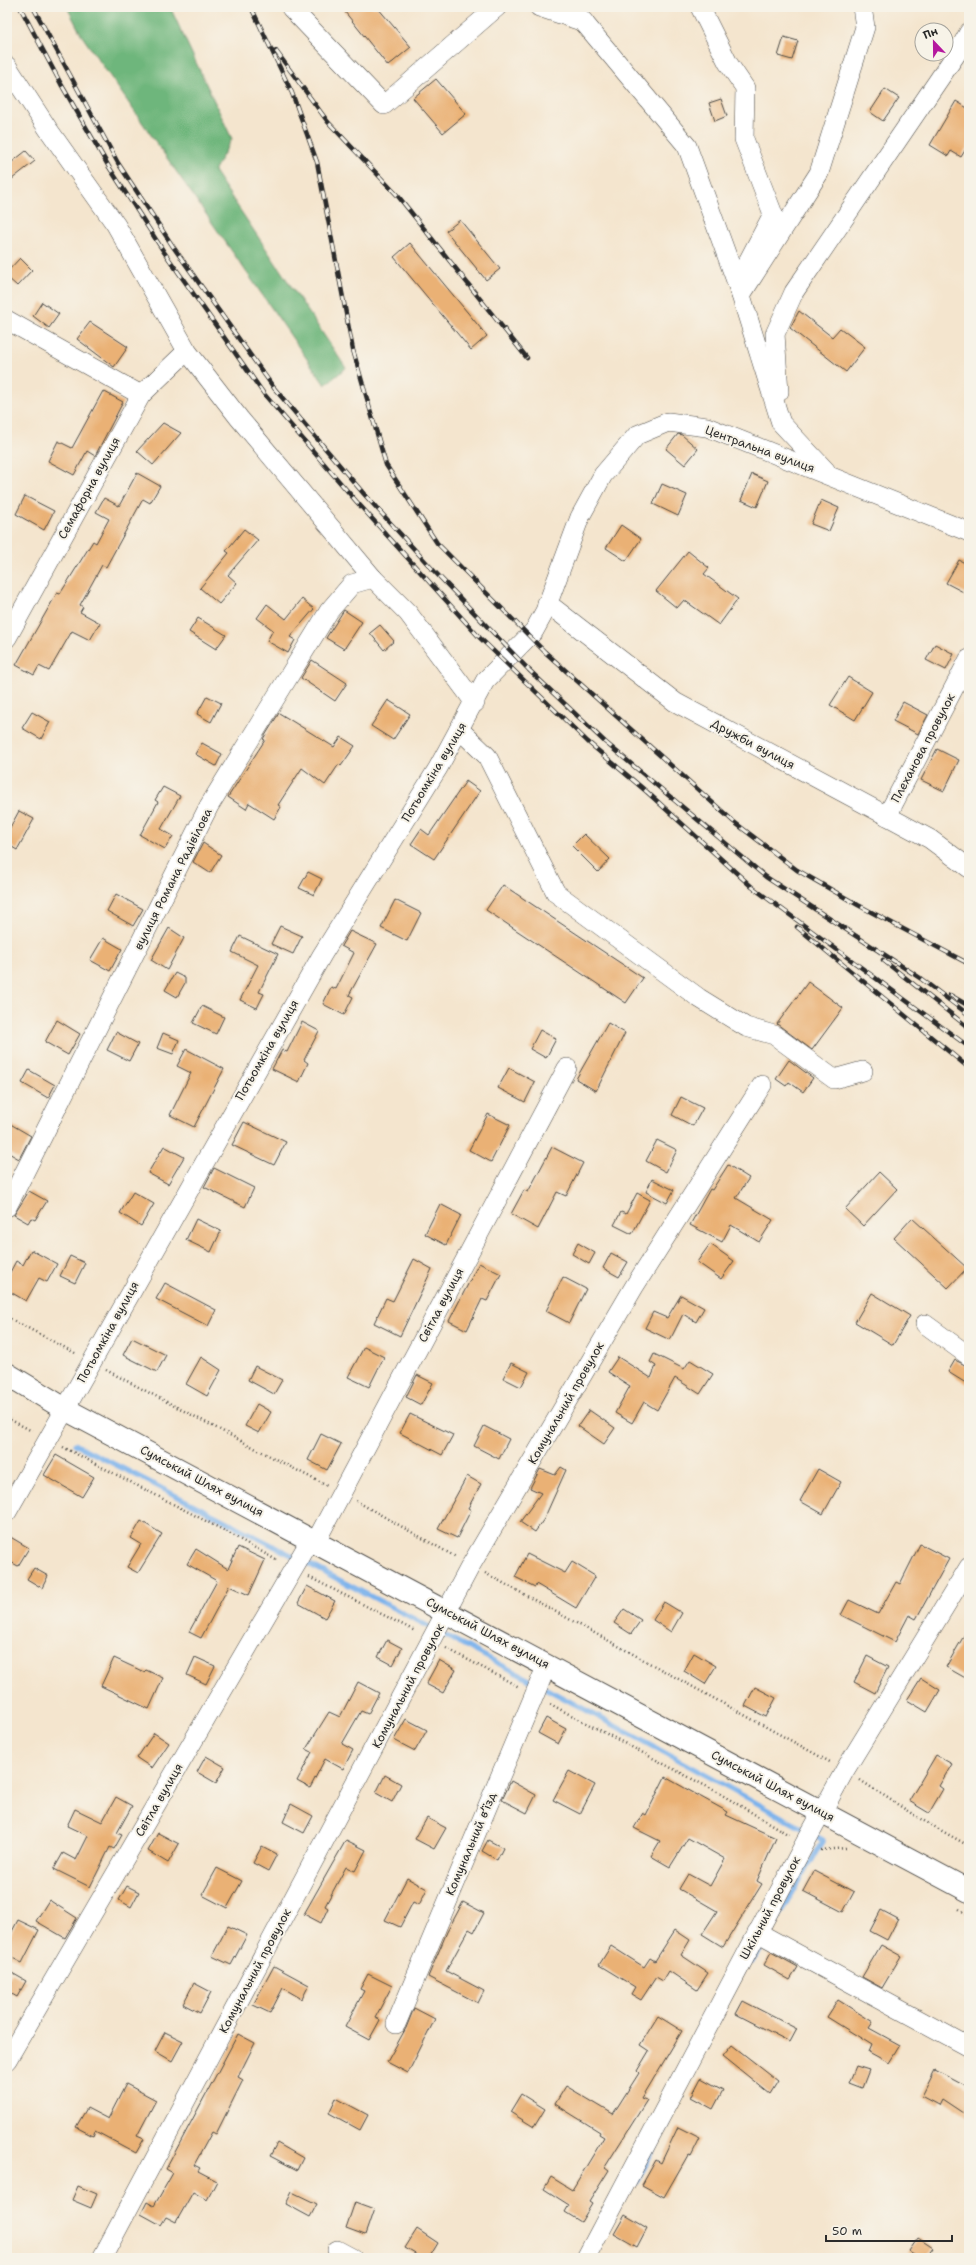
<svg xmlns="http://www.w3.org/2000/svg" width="976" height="2265" font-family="'Shantell Sans',sans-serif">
<rect width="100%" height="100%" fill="#f7f3e8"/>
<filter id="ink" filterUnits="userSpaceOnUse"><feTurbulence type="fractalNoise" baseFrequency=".025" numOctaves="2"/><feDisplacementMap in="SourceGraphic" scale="8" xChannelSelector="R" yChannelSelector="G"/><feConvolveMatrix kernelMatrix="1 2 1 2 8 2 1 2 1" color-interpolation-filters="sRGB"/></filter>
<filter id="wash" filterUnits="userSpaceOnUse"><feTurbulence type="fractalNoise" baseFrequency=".012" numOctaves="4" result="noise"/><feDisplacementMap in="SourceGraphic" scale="16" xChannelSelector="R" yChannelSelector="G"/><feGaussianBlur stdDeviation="0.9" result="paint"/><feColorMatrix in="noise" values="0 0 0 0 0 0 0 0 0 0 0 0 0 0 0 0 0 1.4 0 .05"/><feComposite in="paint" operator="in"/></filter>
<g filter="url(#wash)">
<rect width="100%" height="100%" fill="#f4e5ce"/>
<polygon fill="#6eb67c" stroke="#4c7054" points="67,7 170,7 232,139 214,171 346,368 325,385 82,36"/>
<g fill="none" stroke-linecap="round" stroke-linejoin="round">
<g stroke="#7db3ec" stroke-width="5">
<path d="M75 1444C326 1572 577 1702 823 1840L769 1934"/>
<polyline points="753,1962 765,1941"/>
<polyline points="636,2183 667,2125"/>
</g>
</g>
<g id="blocks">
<g fill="#eab175">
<polygon points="341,7 377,7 411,47 388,66"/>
<polygon points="784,37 798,41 792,60 778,56"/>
<polygon points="436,79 466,114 443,133 413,98"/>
<polygon points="885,89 899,98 883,121 870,112"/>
<polygon points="721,99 727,116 715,121 709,103"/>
<polygon points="956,101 969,109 969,144 961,157 951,151 948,156 930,145"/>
<polygon points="26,151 35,161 7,183 7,166"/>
<polygon points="460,220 500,269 486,280 446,231"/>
<polygon points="410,243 487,336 471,350 394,257"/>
<polygon points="20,258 32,270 17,286 7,277 7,272"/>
<polygon points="42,302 59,314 49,328 33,316"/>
<polygon points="799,311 832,337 840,328 865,347 846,372 790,328"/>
<polygon points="90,322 128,347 114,367 77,339"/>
<polygon points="103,391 123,402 95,456 87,451 74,475 48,461 58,441 72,448"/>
<polygon points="163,423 181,433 153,465 137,451"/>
<polygon points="678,434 682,435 698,449 685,465 666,449"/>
<polygon points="137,473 160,486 150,503 143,499 106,567 102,565 80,605 83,607 80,612 100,623 90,640 72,631 49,671 39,666 34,675 16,665 57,593 60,594 93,541 96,543 109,519 96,512 104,498 119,506"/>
<polygon points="752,474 768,481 757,507 741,500"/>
<polygon points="662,484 687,495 678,516 653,504"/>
<polygon points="25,496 54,511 44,530 16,514"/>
<polygon points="821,500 839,508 829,531 811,524"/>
<polygon points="621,525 641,539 626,561 606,548"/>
<polygon points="244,529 258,540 228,575 237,583 219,604 200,588 229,553 226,551"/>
<polygon points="688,551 709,568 704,574 738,599 719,625 684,600 677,608 656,591"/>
<polygon points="959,560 969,565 969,595 946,583"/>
<polygon points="302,599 314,609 290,637 295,640 288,653 267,641 273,630 257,618 267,604 286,619"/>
<polygon points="344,610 362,622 344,649 326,638"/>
<polygon points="198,618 226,635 216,649 189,632"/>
<polygon points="380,625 394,641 384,650 370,633"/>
<polygon points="935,644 954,654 946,670 926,660"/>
<polygon points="312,660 347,683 335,701 301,678"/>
<polygon points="848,677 872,692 855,720 830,705"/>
<polygon points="207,696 221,703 211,722 197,714"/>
<polygon points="388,700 410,714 393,740 371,726"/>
<polygon points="903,702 928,715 918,734 893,721"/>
<polygon points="32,712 50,722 41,739 22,728"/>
<polygon points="279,713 334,747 341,737 355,746 341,766 339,764 325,785 302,768 278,805 281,807 274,819 249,803 246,809 228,797 265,740 263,739"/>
<polygon points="202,743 222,754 216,766 195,754"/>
<polygon points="937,749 959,760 944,791 921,780"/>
<polygon points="466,781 480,791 434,859 411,844 421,829 429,835"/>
<polygon points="163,787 180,796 161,829 173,836 165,849 140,835 158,802 155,800"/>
<polygon points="19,811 34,819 17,850 7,844 7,833"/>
<polygon points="584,834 610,859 598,872 572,846"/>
<polygon points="203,843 221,855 210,873 193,862"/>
<polygon points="308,872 322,879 314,895 299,888"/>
<polygon points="503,885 643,978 626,1003 486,910"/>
<polygon points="116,894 143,909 133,926 107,911"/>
<polygon points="395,900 421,913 407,941 381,928"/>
<polygon points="280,926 302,936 293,954 271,944"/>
<polygon points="169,928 184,938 167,970 151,960"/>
<polygon points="350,931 377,944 349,995 353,997 344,1015 323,1004 331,987 336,989 354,953 341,946"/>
<polygon points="240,936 278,954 259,992 264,994 257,1008 240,1000 258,965 232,952"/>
<polygon points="103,938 122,949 110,971 90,960"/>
<polygon points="175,973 185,978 185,983 177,997 165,990"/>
<polygon points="808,982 843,1008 812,1050 777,1024"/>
<polygon points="202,1006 224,1017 216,1034 193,1023"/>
<polygon points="57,1020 80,1034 68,1055 45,1042"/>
<polygon points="302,1022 319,1031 304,1060 308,1063 299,1082 272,1069 282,1050 287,1052"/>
<polygon points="608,1023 625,1033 596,1091 576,1079"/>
<polygon points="540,1030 556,1039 546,1058 530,1049"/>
<polygon points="116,1032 138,1044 129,1061 107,1050"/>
<polygon points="163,1033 179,1040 173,1054 157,1048"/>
<polygon points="186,1049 224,1069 194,1127 170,1115 191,1073 177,1066"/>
<polygon points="789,1060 813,1078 803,1092 789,1082 786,1086 776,1079"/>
<polygon points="509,1068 535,1082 525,1102 498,1088"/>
<polygon points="29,1070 55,1085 48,1098 22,1083"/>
<polygon points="681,1097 703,1108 693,1126 672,1115"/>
<polygon points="488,1114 510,1125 491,1162 469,1150"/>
<polygon points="7,1122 31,1136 19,1159 7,1152"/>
<polygon points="244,1122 286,1142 274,1165 232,1145"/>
<polygon points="657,1140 677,1150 666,1172 646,1161"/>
<polygon points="164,1146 184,1157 168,1184 148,1173"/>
<polygon points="552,1147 583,1163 566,1196 557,1192 538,1229 511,1214 524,1190 528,1192"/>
<polygon points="728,1165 749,1178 736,1198 773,1220 759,1242 731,1225 722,1242 690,1225 710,1189 712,1190"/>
<polygon points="214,1168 254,1188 245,1207 204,1187"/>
<polygon points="879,1172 897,1189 863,1226 845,1209"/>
<polygon points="652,1179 674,1190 667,1203 646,1192"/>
<polygon points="29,1191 47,1201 35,1220 31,1218 28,1223 14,1215"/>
<polygon points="133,1192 154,1204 141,1226 120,1213"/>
<polygon points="637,1193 650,1200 632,1234 614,1225 621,1212 626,1214"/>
<polygon points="440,1204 461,1215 446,1245 425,1234"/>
<polygon points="912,1218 967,1268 948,1288 894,1238"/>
<polygon points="196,1219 221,1231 211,1252 186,1240"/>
<polygon points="578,1243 595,1253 589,1264 572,1254"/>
<polygon points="710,1244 734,1261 721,1279 697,1262"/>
<polygon points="31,1250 57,1264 47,1282 39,1278 26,1301 7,1290 7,1278 16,1261 23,1265"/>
<polygon points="611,1253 628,1262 619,1277 603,1268"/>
<polygon points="70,1256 85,1263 75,1283 60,1276"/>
<polygon points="414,1259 432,1269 400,1336 374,1323 386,1298 393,1301"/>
<polygon points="479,1263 501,1274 487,1301 482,1299 467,1330 449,1321"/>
<polygon points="563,1277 586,1289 569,1323 546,1311"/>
<polygon points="165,1283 216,1310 208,1326 156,1299"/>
<polygon points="872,1293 910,1316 893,1345 855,1322"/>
<polygon points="681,1295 704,1308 696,1322 683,1314 670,1340 645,1328 653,1312 667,1318"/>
<polygon points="132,1338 166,1355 157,1372 123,1355"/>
<polygon points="364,1347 384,1357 369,1387 348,1377"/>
<polygon points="654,1354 684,1369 690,1360 713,1374 700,1394 675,1378 657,1410 644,1402 632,1423 615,1413 630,1386 608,1372 618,1357 651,1378 656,1366 650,1362"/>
<polygon points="201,1357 221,1370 207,1396 186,1384"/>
<polygon points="955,1360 969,1367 969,1385 948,1372"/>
<polygon points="511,1363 529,1372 521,1387 503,1378"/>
<polygon points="255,1366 282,1380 274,1394 248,1380"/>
<polygon points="417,1375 433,1383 421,1405 406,1397"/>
<polygon points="257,1404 271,1412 259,1433 245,1426"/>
<polygon points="589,1410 615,1428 604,1444 578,1426"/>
<polygon points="410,1414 453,1435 442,1455 400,1433"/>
<polygon points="484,1426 509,1439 499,1459 474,1446"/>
<polygon points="321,1434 341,1444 327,1470 308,1460"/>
<polygon points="56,1455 94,1477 82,1497 44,1475"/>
<polygon points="561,1467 566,1470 544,1519 535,1532 520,1522 541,1493 530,1488 540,1469 555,1475"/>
<polygon points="818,1469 841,1482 823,1514 800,1501"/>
<polygon points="467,1476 481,1484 468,1508 471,1510 457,1538 438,1529"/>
<polygon points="141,1521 162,1534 138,1573 127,1567 141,1544 131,1538"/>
<polygon points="7,1535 29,1548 18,1566 7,1560"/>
<polygon points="920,1544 949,1559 916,1619 909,1615 895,1642 841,1615 849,1600 878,1614 896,1582 900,1584"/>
<polygon points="238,1547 265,1560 249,1595 229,1586 201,1638 189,1632 217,1581 187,1564 196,1549 228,1569"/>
<polygon points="527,1554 565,1573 572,1562 595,1576 576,1608 536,1584 535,1587 515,1577"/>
<polygon points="34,1568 48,1576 42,1588 27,1579"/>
<polygon points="307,1586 335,1601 325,1618 298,1603"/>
<polygon points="664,1602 682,1613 671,1632 653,1620"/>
<polygon points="624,1609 641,1620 631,1634 614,1623"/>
<polygon points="969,1627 969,1680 946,1667"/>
<polygon points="387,1640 402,1648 393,1665 378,1657"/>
<polygon points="694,1653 716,1666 705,1684 684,1671"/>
<polygon points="867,1656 888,1667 875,1693 854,1682"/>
<polygon points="195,1657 215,1666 206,1684 187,1675"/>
<polygon points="114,1658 144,1672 146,1670 163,1678 149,1709 101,1686"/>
<polygon points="439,1660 456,1670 443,1693 426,1684"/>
<polygon points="921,1678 940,1690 927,1712 907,1700"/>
<polygon points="358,1682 379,1693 368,1714 361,1711 342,1744 353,1750 343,1769 325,1759 310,1788 297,1781 312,1752 306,1749 329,1712 340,1717"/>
<polygon points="755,1687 776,1698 766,1717 745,1706"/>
<polygon points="546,1718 566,1729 558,1744 538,1733"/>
<polygon points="406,1719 427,1730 415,1751 394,1740"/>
<polygon points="154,1733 169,1743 152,1768 137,1758"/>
<polygon points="936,1755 952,1764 939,1786 943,1789 929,1813 909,1801"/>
<polygon points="206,1756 225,1767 216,1783 197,1772"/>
<polygon points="569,1771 595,1785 580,1814 553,1800"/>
<polygon points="385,1775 401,1784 392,1802 376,1793"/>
<polygon points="665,1777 728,1812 726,1815 776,1838 757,1881 762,1884 723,1947 702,1934 717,1911 679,1889 688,1874 710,1886 725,1859 688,1838 670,1867 651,1856 660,1841 634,1828 643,1813 646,1815"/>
<polygon points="511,1781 536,1795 527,1813 502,1800"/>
<polygon points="116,1797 132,1806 117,1833 122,1835 114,1849 110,1847 90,1887 54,1869 63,1853 76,1860 88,1836 67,1826 75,1809 102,1822"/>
<polygon points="291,1804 313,1816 304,1833 283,1822"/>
<polygon points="427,1818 446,1828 434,1849 415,1839"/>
<polygon points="158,1833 179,1844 168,1863 148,1851"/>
<polygon points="346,1840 366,1850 355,1871 346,1867 325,1906 328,1908 321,1923 304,1914"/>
<polygon points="488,1840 503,1848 497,1860 482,1851"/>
<polygon points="262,1846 277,1854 268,1871 253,1863"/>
<polygon points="217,1868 242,1881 227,1908 202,1895"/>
<polygon points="814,1871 854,1892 843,1912 803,1891"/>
<polygon points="407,1878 427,1889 419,1905 413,1902 400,1927 385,1920"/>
<polygon points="127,1886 139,1892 131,1907 119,1900"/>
<polygon points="49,1900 77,1918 65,1938 36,1921"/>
<polygon points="463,1902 484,1913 474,1932 469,1929 446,1971 484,1991 478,2003 428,1977 447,1932"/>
<polygon points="881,1910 898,1919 887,1940 870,1931"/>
<polygon points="18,1920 39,1930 22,1963 7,1955 7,1941"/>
<polygon points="228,1926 247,1935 231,1965 212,1956"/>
<polygon points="675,1930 690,1940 681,1955 708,1973 697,1990 669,1971 663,1981 656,1977 641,2000 631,1994 635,1987 599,1965 611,1946 644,1967 650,1958 655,1961"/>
<polygon points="881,1945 901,1956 882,1988 862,1977"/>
<polygon points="771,1952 798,1967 790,1980 764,1965"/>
<polygon points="274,1966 309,1985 302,1999 283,1988 270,2013 253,2005"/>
<polygon points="12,1973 26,1981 17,1997 7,1991 7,1981"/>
<polygon points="368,1974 392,1986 375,2018 380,2020 369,2040 345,2027 364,1991 360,1989"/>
<polygon points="194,1983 211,1992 200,2013 183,2004"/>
<polygon points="838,2000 873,2022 869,2028 900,2045 889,2063 869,2052 872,2045 827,2017"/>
<polygon points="743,2001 797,2029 790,2042 736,2014"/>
<polygon points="414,2008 435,2019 408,2073 387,2062 406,2028"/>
<polygon points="658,2016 682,2031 642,2098 647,2100 605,2167 609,2170 589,2202 592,2204 581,2222 565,2212 569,2205 544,2189 551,2177 572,2190 604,2137 599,2134 600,2132 555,2104 566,2086 613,2114 639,2073 637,2071 649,2051 640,2045"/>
<polygon points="165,2032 183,2041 172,2061 155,2051"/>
<polygon points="238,2034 255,2043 238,2077 243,2080 216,2134 212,2132 194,2165 200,2168 198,2171 217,2181 207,2200 193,2192 176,2222 166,2217 161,2225 141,2214 147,2202 154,2206 173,2173 166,2169"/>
<polygon points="732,2045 778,2081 770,2094 723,2056"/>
<polygon points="856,2066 869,2070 862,2088 849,2083"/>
<polygon points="935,2070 969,2088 969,2117 942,2099 939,2105 922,2096"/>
<polygon points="701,2078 723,2090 713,2109 691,2097"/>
<polygon points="126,2084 156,2100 137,2136 144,2139 136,2153 95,2131 93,2136 76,2127 87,2108 108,2119"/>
<polygon points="521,2094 545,2109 534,2127 510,2112"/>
<polygon points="336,2098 368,2115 360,2130 329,2113"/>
<polygon points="678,2127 700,2138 691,2156 688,2155 664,2197 642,2185 656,2160 661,2163"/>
<polygon points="277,2143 303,2158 297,2170 270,2156"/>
<polygon points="78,2186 97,2194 91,2208 72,2200"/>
<polygon points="292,2192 317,2204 310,2217 286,2204"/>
<polygon points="355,2202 374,2209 365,2235 346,2228"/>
<polygon points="625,2215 647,2228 637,2247 614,2234"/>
<polygon points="417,2229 438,2243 429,2258 422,2258 405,2248"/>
<polygon points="918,2238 933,2248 926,2258 920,2258 909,2251"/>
</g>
</g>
</g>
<g filter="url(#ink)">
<use href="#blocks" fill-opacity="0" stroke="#494743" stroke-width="1"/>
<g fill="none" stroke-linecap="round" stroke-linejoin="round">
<g stroke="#494743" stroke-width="20">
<g id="minor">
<polyline points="539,7 584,22"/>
<polyline points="571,7 687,146 739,289 781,423 826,471"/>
<polyline points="700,7 728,63 745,88 744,139 773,214 743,271"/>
<polyline points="291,8 384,105 497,7"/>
<polyline points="7,66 48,129 116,225 187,351 239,418 373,578 408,613 475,703"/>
<polyline points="741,295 819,173 865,27 862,7"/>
<polyline points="7,320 141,395"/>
<polyline points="779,392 775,334 794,292 959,50 969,32"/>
<polyline points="547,603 675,702 930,839 969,868"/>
<polyline points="7,638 141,395 187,351"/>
<polyline points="459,729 487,756 556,893 699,998 746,1027 774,1035 834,1079 863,1071"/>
<polyline points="887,816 969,659"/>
<polyline points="7,1207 209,806 329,611 352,584 373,578"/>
<polyline points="925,1324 969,1356"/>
<polyline points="7,1512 322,955 438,768 485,681 534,631 545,611 580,517 603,475 637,435 668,422 707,427 969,532"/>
<polyline points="316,1541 567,1068"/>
<polyline points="757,1932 969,2047"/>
<polyline points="396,2024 547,1665"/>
<polyline points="7,2060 311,1539"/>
<polyline points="337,2250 352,2258"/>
<polyline points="102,2258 471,1565 634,1287 762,1085"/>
<polyline points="586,2258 805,1843 845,1770 969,1567"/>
</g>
</g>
<g stroke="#494743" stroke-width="24">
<polyline id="major" points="7,1374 65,1409 969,1891"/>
</g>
<g stroke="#494743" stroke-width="2.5" stroke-dasharray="1 3" stroke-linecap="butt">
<polyline points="7,1317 77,1354"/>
<polyline points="106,1370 327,1486"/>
<polyline points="7,1418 32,1431"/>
<polyline points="63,1447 227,1532 278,1561"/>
<polyline points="356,1501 456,1557"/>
<polyline points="485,1573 830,1762"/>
<polyline points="309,1577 415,1631"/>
<polyline points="446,1648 519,1687"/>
<polyline points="550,1704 719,1793 789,1835"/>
<polyline points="860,1780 917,1817 969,1846"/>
<polyline points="821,1850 846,1848"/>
<polyline points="959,1909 969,1915"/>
</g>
<use href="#minor" stroke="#fff" stroke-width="19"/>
<use href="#major" stroke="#fff" stroke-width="22"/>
<g stroke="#2b2b2b" stroke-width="4.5">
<g id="rail">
<polyline points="20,7 61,84 109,167 164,252 264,394 356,501 480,638 588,742 647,792 752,887 969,1047"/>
<polyline points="33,7 118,163 174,248 274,388 364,494 435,572 529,670 605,742 766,877 920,978 969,1015"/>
<polyline points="251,7 292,93 317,162 353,350 386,465 437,543 545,652 734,822 797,870 858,905 969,964"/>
<polyline points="276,51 328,122 398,196 527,358"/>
<polyline points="797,927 969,1068"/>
<polyline points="883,960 969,1028"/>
<polyline points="950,995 969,1006"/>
</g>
</g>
<use href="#rail" stroke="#f7f3e8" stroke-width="3" stroke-dasharray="9" stroke-linecap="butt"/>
</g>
</g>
<g text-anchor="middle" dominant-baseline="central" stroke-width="4" stroke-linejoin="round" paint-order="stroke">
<g font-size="12" fill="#2b2b2b" stroke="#f7f3e8">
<text transform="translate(760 449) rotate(20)">Центральна вулиця</text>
<text transform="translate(89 488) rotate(-61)">Семафорна вулиця</text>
<text transform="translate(753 744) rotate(28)">Дружби вулиця</text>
<text transform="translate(923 748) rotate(-62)">Плеханова провулок</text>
<text transform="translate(434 772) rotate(-59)">Потьомкіна вулиця</text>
<text transform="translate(173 879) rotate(-63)">вулиця Романа Радівілова</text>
<text transform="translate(267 1050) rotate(-60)">Потьомкіна вулиця</text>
<text transform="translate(441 1305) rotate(-62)">Світла вулиця</text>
<text transform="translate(108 1332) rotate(-61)">Потьомкіна вулиця</text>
<text transform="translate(566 1403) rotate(-60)">Комунальний провулок</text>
<text transform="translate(202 1481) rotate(28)">Сумський Шлях вулиця</text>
<text transform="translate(488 1633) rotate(28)">Сумський Шлях вулиця</text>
<text transform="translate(408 1686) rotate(-62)">Комунальний провулок</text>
<text transform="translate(773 1786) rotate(28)">Сумський Шлях вулиця</text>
<text transform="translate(159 1800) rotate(-60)">Світла вулиця</text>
<text transform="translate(471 1844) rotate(-67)">Комунальний в’їзд</text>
<text transform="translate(770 1908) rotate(-62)">Шкільний провулок</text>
<text transform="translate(255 1971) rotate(-62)">Комунальний провулок</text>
</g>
</g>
<rect width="976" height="2265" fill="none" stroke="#f7f3e8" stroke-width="24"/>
<g transform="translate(934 42) rotate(338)"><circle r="19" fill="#f7f3e8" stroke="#a5a39c"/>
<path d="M0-3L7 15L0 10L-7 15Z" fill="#b5179e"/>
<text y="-6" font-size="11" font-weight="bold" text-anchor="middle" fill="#2b2b2b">Пн</text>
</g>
<path d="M826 2235v6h126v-6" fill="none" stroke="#2b2b2b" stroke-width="2"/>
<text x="832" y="2235" font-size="12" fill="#2b2b2b" stroke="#f7f3e8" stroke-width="3" paint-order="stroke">50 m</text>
</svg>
